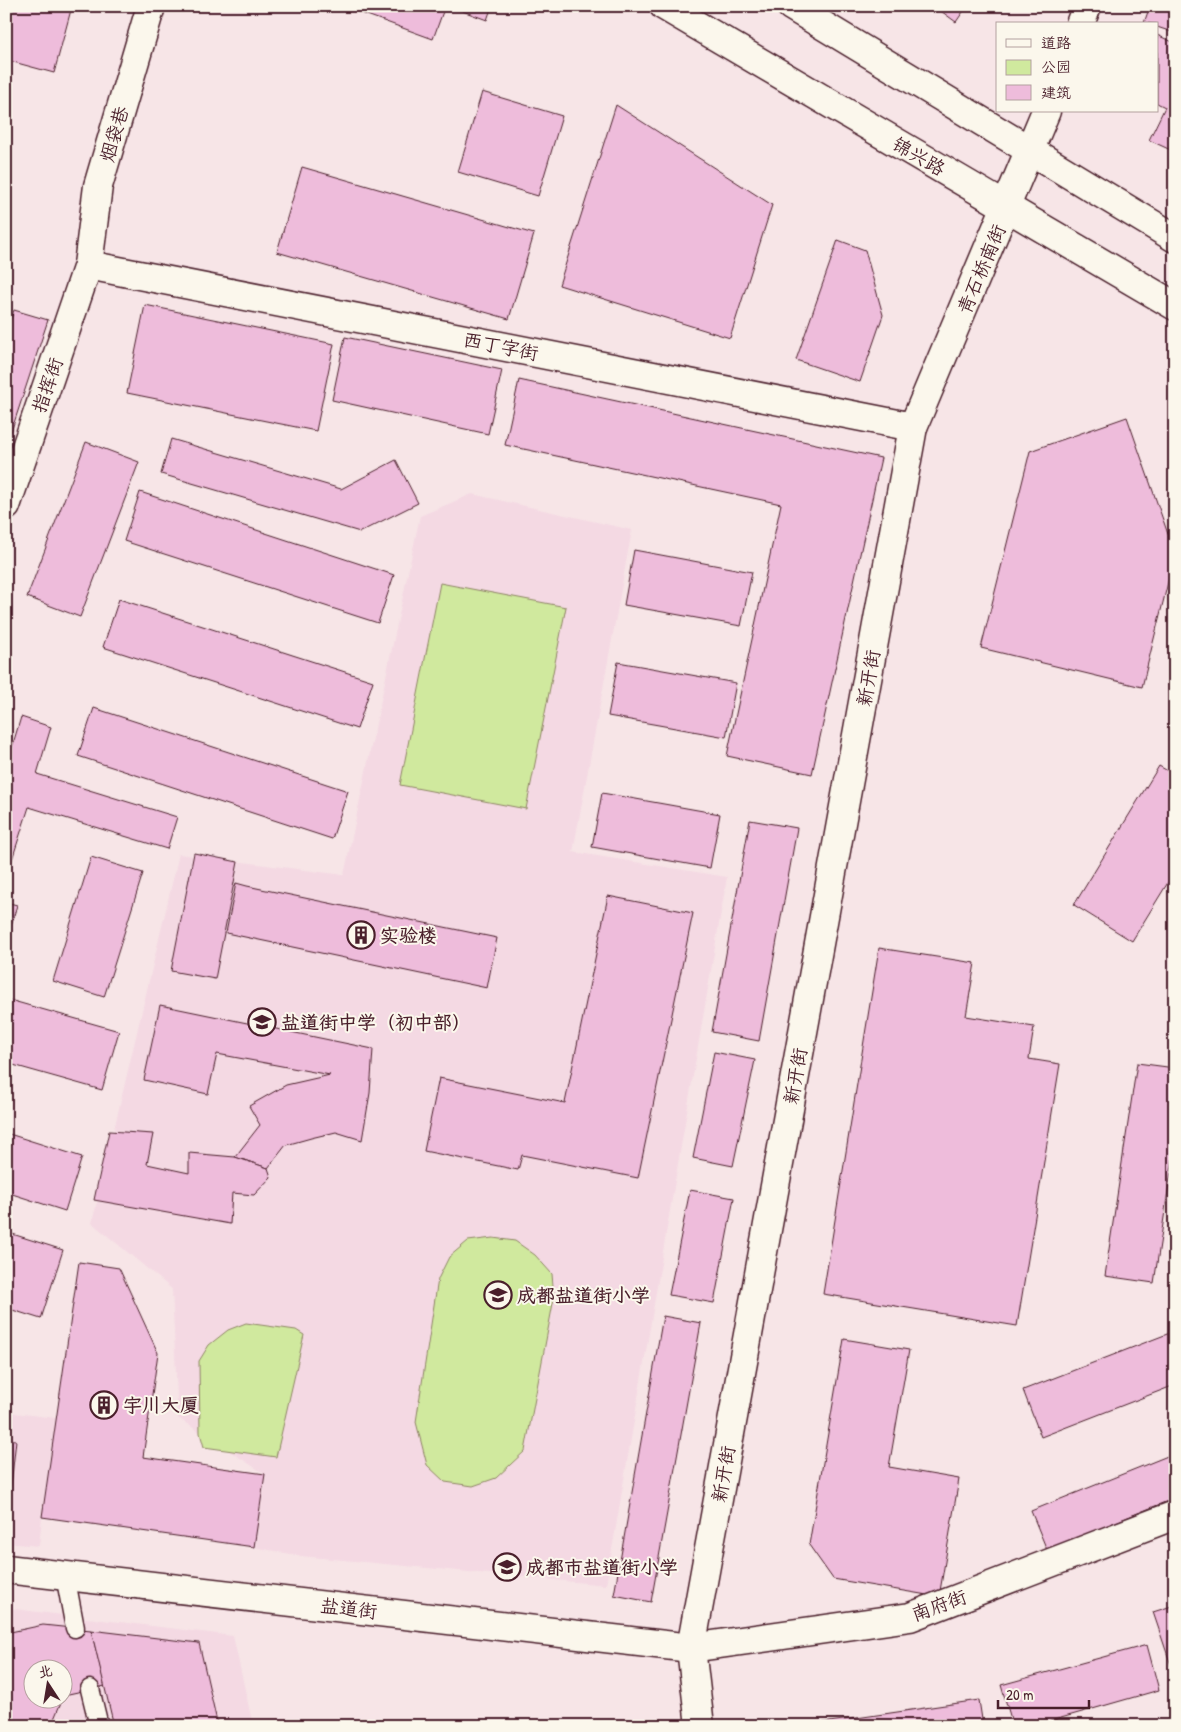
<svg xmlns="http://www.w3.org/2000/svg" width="1181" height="1732" font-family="'Patrick Hand','LXGW WenKai TC',sans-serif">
<rect width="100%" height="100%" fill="#f7e5e7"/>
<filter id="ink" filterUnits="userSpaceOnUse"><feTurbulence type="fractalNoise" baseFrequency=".02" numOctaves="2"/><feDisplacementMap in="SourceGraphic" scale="10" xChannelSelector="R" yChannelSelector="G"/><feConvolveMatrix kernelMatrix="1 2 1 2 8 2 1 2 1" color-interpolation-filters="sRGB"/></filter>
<g filter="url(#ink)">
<g fill="#f4d9e3" fill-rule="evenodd">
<polygon points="472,494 632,530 573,852 727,877 606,1585 301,1556 254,1547 265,1474 178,1418 172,1289 92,1223 179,854 344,875 420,516"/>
<polygon points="6,1412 56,1418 42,1517 39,1546 6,1543"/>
<path d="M6 1608 233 1636 253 1726H6ZM32 1670H62V1700H32Z"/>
</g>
<g fill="#d0e99e" stroke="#8d8464">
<polygon points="440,583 566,607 526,809 400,785"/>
<polygon points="493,1238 515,1241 535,1255 552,1274 554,1298 525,1451 496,1478 473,1486 445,1482 427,1465 416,1422 438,1279 449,1257 468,1241"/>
<polygon points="246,1323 296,1330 304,1335 276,1457 204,1447 200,1433 199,1361 209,1345 228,1330"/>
</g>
<g fill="#eebcdb" stroke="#4a1f2b">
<polygon points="6,6 72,6 54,73 6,60"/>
<polygon points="342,6 445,6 433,39"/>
<polygon points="449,6 492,6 487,20"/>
<polygon points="934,6 967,6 956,22"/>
<polygon points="1150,6 1175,6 1175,33 1157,27 1157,24 1144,23"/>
<polygon points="1157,35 1175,43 1175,152 1149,140 1165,107 1157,103"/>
<polygon points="482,92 562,116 538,196 458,172"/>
<polygon points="616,105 772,205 730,338 559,285"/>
<polygon points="302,167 534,234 509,319 277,252"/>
<polygon points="838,240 865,250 883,315 860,382 796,360"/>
<polygon points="145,305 334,344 316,431 127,393"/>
<polygon points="14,310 48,320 11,432 6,430 6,323 9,324"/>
<polygon points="345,337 502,370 488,434 332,400"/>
<polygon points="519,380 881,458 812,774 727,756 781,504 505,445"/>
<polygon points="1127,417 1175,554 1142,687 981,648 1030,451"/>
<polygon points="171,439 341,489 396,460 418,503 360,532 161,474"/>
<polygon points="86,442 139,462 80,617 27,597"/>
<polygon points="140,492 394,575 378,623 124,541"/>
<polygon points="634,550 752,572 741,626 624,605"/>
<polygon points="119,599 373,681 357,729 103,647"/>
<polygon points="618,662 736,683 726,737 608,716"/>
<polygon points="94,708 348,791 332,839 78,756"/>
<polygon points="21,717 51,727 37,774 177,817 167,849 29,807 6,878 6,767"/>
<polygon points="1159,766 1175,775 1175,871 1132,941 1074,905"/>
<polygon points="602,793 720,814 710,868 592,847"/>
<polygon points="750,820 797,828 759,1041 712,1032"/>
<polygon points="194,853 238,862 215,979 171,971"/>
<polygon points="91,857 143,873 104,997 53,981"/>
<polygon points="236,883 247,886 497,938 487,988 226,933"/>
<polygon points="608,896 693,913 638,1178 522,1155 518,1170 424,1151 439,1078 565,1103"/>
<polygon points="6,902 17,905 10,929 6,928"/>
<polygon points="879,948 975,963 966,1016 1034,1027 1029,1059 1060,1064 1017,1326 823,1294"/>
<polygon points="6,999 119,1031 102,1090 6,1063"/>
<polygon points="160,1005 373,1049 370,1093 362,1140 336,1132 311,1138 286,1145 268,1168 235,1157 260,1125 249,1106 286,1085 330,1075 217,1054 208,1094 144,1080"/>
<polygon points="714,1052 755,1060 733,1166 693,1158"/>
<polygon points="1137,1063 1175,1068 1175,1145 1154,1283 1105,1276"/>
<polygon points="109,1131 153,1134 147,1164 189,1173 189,1153 235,1157 268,1168 271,1177 254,1195 232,1193 230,1224 94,1200"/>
<polygon points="6,1133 82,1157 65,1211 6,1192"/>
<polygon points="690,1190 734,1198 714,1303 669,1295"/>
<polygon points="6,1232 63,1250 41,1319 6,1308"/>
<polygon points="79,1262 119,1268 158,1353 143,1457 265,1474 254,1547 42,1517"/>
<polygon points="663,1316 701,1323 651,1602 614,1595"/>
<polygon points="1175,1331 1175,1385 1041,1437 1023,1390"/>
<polygon points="844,1339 909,1350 889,1467 959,1479 939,1597 833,1579 809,1545"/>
<polygon points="6,1439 16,1440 7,1522 6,1522"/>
<polygon points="1175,1453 1175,1498 1047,1550 1031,1511"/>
<polygon points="1175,1605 1175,1677 1153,1612"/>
<polygon points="43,1625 91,1630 105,1686 64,1695 62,1698 62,1670 32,1670 32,1700 62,1700 51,1726 6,1726 6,1633"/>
<polygon points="91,1630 199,1643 218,1726 114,1726"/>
<polygon points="1147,1645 1159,1690 1033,1726 1013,1726 1001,1685"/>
<polygon points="979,1700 983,1726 802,1726"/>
</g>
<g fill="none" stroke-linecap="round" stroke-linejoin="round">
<g stroke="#4a1f2b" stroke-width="21">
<g id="lane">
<polyline points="65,1575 75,1628"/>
<polyline points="90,1689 99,1726"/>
</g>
</g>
<g stroke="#4a1f2b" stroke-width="31">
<g id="street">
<polyline points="1080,24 1087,6"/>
<polyline points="88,265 913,427"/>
<polyline points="6,506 88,265 98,186 151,6"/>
<polyline points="6,1569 691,1648 910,1617 1175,1515"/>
<polyline points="700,1726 691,1648 913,427 1046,111"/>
</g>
</g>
<g stroke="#4a1f2b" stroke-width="31">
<g id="secondary">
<polyline points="664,6 1175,306"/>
<polyline points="791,6 1175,238"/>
</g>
</g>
<use href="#lane" stroke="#fbf7ec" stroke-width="18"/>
<use href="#street" stroke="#fbf7ec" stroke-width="28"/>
<use href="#secondary" stroke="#fbf7ec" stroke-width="28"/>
</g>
</g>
<defs>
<g id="building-ring" transform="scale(1.4375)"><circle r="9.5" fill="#fbf7ec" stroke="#4a1f2b" stroke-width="1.5"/><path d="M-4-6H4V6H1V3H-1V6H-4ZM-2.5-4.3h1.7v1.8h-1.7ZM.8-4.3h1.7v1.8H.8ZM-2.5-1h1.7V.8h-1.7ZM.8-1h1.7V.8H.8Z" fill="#4a1f2b"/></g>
<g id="school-ring" transform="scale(1.4375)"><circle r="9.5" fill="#fbf7ec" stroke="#4a1f2b" stroke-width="1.5"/><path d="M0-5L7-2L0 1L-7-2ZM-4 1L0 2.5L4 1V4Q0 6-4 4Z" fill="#4a1f2b"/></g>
</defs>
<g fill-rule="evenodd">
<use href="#building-ring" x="361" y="935"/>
<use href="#school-ring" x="262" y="1022"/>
<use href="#school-ring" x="498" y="1295"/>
<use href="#building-ring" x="104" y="1405"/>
<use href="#school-ring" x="507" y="1567"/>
</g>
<g text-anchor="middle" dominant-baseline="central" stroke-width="4" stroke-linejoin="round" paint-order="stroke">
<g font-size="19" fill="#4a1f2b" stroke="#fbf7ec">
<text transform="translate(114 134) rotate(-74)">烟袋巷</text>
<text transform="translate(919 156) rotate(30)">锦兴路</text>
<text transform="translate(981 269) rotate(-67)">青石桥南街</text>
<text transform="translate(501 346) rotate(11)">西丁字街</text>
<text transform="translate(47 385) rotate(-71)">指挥街</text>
<text transform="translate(868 678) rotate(-80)">新开街</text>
<text transform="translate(795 1076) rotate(-80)">新开街</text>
<text transform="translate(723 1474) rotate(-80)">新开街</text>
<text transform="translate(939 1605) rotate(-20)">南府街</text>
<text transform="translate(349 1608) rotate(7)">盐道街</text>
</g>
<g font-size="19" font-weight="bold" fill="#4a1f2b" stroke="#fbf7ec" text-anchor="start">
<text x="380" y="935">实验楼</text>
<text x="281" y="1022">盐道街中学（初中部）</text>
<text x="517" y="1295">成都盐道街小学</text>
<text x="123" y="1405">宇川大厦</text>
<text x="526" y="1567">成都市盐道街小学</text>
</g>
</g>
<rect width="1181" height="1732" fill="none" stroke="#fbf7ec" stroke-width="25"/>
<rect x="12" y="12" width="1156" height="1707" fill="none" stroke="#4a1f2b" stroke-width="2" filter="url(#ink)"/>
<rect x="996" y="22" width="162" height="90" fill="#fbf7ec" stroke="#b4a19f"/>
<rect x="1006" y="39" width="25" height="8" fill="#fbf7ec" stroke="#b4a19f"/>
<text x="1041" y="48" font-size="15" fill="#4a1f2b">道路</text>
<rect x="1006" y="60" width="25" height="15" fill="#d0e99e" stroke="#b4a19f"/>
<text x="1041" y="72" font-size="15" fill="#4a1f2b">公园</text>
<rect x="1006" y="85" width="25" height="15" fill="#eebcdb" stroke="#b4a19f"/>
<text x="1041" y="98" font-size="15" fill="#4a1f2b">建筑</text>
<g transform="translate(48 1684) rotate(348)"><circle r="24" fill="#fbf7ec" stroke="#b4a19f"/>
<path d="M0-4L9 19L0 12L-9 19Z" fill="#4a1f2b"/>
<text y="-8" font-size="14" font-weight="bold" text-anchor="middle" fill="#4a1f2b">北</text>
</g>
<path d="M998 1700v8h91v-8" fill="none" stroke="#4a1f2b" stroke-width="2.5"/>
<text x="1006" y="1700" font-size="15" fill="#4a1f2b" stroke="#fbf7ec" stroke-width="4" paint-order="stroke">20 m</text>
</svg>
